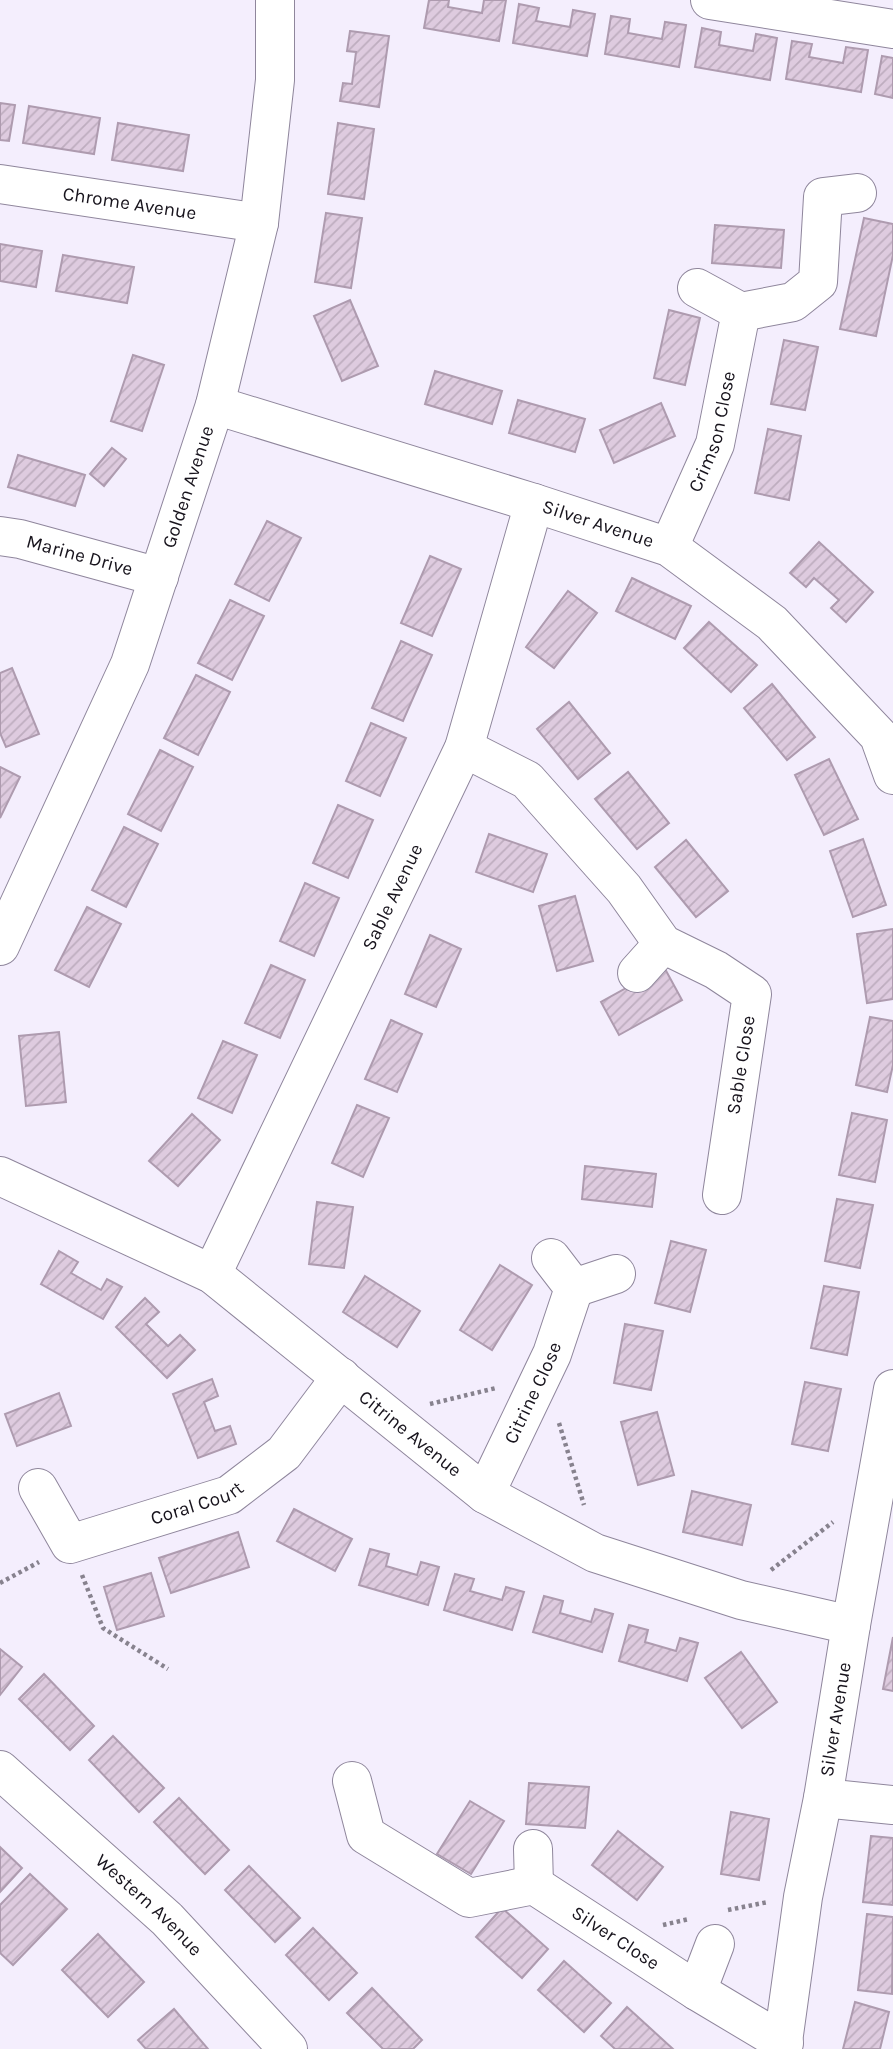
<svg xmlns="http://www.w3.org/2000/svg" width="893" height="2049" font-family="Karla,sans-serif">
<defs>
<pattern id="building-hatch" width="6" height="6" patternUnits="userSpaceOnUse" patternTransform="scale(1.75)"><rect width="6" height="6" fill="#decbdf"/><path d="M-1 1l2-2M0 6l6-6M5 7l2-2" fill="none" stroke="#beadbf"/></pattern>
</defs>
<rect width="100%" height="100%" fill="#f4eefd"/>
<g fill="url(#building-hatch)" stroke="#ae9baf" stroke-width="2">
<polygon points="429,0 449,0 448,7 482,13 484,0 506,0 499,41 424,28"/>
<polygon points="519,4 539,8 536,21 570,27 573,10 595,14 587,56 513,43"/>
<polygon points="611,16 630,19 628,33 662,39 665,22 686,25 679,67 605,54"/>
<polygon points="702,28 721,32 719,45 753,51 756,34 777,38 770,80 695,67"/>
<polygon points="350,31 389,36 379,107 340,101 343,83 352,84 356,52 347,51"/>
<polygon points="792,41 812,44 809,57 843,63 846,47 868,50 861,92 786,79"/>
<polygon points="882,56 893,58 893,98 875,94"/>
<polygon points="0,103 15,105 9,141 0,140"/>
<polygon points="29,106 100,118 94,154 23,143"/>
<polygon points="118,123 189,135 183,171 112,160"/>
<polygon points="338,123 374,129 364,199 328,194"/>
<polygon points="326,213 362,218 351,288 315,282"/>
<polygon points="864,218 893,224 893,255 876,336 840,329"/>
<polygon points="715,225 784,230 781,268 712,263"/>
<polygon points="0,244 42,251 36,287 0,281"/>
<polygon points="63,255 134,267 127,303 56,291"/>
<polygon points="350,300 378,366 342,381 314,316"/>
<polygon points="669,310 700,318 685,385 654,378"/>
<polygon points="784,340 818,347 805,410 771,404"/>
<polygon points="133,355 164,365 142,431 111,421"/>
<polygon points="435,371 502,391 492,424 425,404"/>
<polygon points="518,400 585,419 575,452 509,433"/>
<polygon points="661,403 675,436 614,463 600,430"/>
<polygon points="768,429 801,436 789,500 755,493"/>
<polygon points="112,448 126,459 104,486 90,474"/>
<polygon points="18,455 85,475 75,506 8,487"/>
<polygon points="267,521 301,538 269,601 235,584"/>
<polygon points="819,542 873,592 846,622 831,608 839,600 814,578 806,587 790,573"/>
<polygon points="430,556 461,569 432,636 401,623"/>
<polygon points="632,578 691,606 675,639 616,611"/>
<polygon points="568,591 597,613 554,668 526,647"/>
<polygon points="230,600 264,616 232,680 198,663"/>
<polygon points="709,622 757,665 731,692 684,648"/>
<polygon points="401,641 432,655 403,721 372,708"/>
<polygon points="12,668 39,734 6,747 0,733 0,673"/>
<polygon points="196,675 230,692 198,755 164,738"/>
<polygon points="772,684 815,737 787,760 744,708"/>
<polygon points="569,702 610,753 578,779 537,729"/>
<polygon points="371,723 406,738 380,796 346,781"/>
<polygon points="160,750 193,767 161,831 128,814"/>
<polygon points="829,759 858,819 824,835 795,775"/>
<polygon points="0,767 20,777 0,818"/>
<polygon points="628,772 669,823 637,849 595,799"/>
<polygon points="338,805 373,820 348,878 313,863"/>
<polygon points="124,827 158,844 126,907 92,890"/>
<polygon points="489,834 547,854 533,892 476,872"/>
<polygon points="863,839 886,905 853,917 830,851"/>
<polygon points="686,840 728,891 696,917 655,867"/>
<polygon points="305,883 339,898 314,956 280,941"/>
<polygon points="575,896 593,961 557,971 539,906"/>
<polygon points="87,907 121,924 89,987 55,970"/>
<polygon points="893,929 893,999 867,1003 857,934"/>
<polygon points="430,935 461,949 436,1007 405,994"/>
<polygon points="271,965 305,980 280,1038 245,1023"/>
<polygon points="664,967 682,1000 619,1035 601,1002"/>
<polygon points="870,1017 893,1021 893,1065 887,1092 856,1085"/>
<polygon points="391,1020 422,1034 397,1092 365,1079"/>
<polygon points="59,1032 66,1102 26,1106 19,1036"/>
<polygon points="223,1041 257,1055 232,1113 198,1098"/>
<polygon points="357,1105 389,1118 363,1177 332,1163"/>
<polygon points="852,1113 887,1120 875,1182 839,1175"/>
<polygon points="192,1114 220,1140 178,1186 149,1161"/>
<polygon points="585,1166 656,1174 652,1207 582,1199"/>
<polygon points="837,1199 873,1205 860,1268 825,1261"/>
<polygon points="317,1202 353,1207 344,1268 309,1264"/>
<polygon points="671,1241 706,1250 690,1312 655,1303"/>
<polygon points="59,1251 78,1262 71,1273 101,1290 107,1279 122,1287 103,1319 41,1284"/>
<polygon points="500,1265 532,1285 492,1350 460,1330"/>
<polygon points="365,1276 420,1311 397,1347 343,1312"/>
<polygon points="824,1286 859,1292 847,1355 811,1348"/>
<polygon points="145,1298 159,1312 146,1324 168,1346 180,1335 195,1350 167,1378 116,1327"/>
<polygon points="625,1324 663,1331 651,1390 614,1383"/>
<polygon points="212,1379 218,1396 204,1402 215,1431 230,1426 236,1444 198,1458 173,1394"/>
<polygon points="805,1382 841,1389 828,1451 792,1444"/>
<polygon points="59,1393 71,1426 17,1446 5,1414"/>
<polygon points="657,1412 674,1475 638,1485 621,1422"/>
<polygon points="692,1491 751,1505 742,1545 683,1532"/>
<polygon points="294,1509 352,1539 335,1571 277,1541"/>
<polygon points="238,1532 249,1567 171,1593 159,1558"/>
<polygon points="370,1549 389,1554 386,1566 417,1575 421,1562 439,1567 428,1605 359,1585"/>
<polygon points="151,1573 164,1616 117,1630 104,1587"/>
<polygon points="455,1574 474,1579 470,1591 502,1600 506,1587 524,1592 512,1630 444,1610"/>
<polygon points="544,1596 563,1601 560,1613 591,1622 595,1609 613,1614 602,1652 533,1632"/>
<polygon points="629,1625 648,1630 645,1642 676,1651 680,1638 698,1643 687,1681 619,1661"/>
<polygon points="893,1637 893,1691 883,1689"/>
<polygon points="0,1649 22,1667 0,1695"/>
<polygon points="741,1652 777,1702 742,1728 705,1678"/>
<polygon points="44,1674 94,1726 70,1750 19,1699"/>
<polygon points="113,1736 164,1788 139,1812 89,1760"/>
<polygon points="529,1783 589,1787 585,1828 526,1824"/>
<polygon points="179,1798 229,1850 205,1874 154,1822"/>
<polygon points="470,1801 504,1821 471,1874 437,1854"/>
<polygon points="731,1812 769,1819 759,1880 721,1874"/>
<polygon points="618,1831 663,1867 637,1900 592,1865"/>
<polygon points="871,1836 893,1838 893,1905 863,1902"/>
<polygon points="0,1847 22,1868 0,1892"/>
<polygon points="249,1866 300,1918 275,1942 225,1890"/>
<polygon points="30,1874 67,1909 13,1965 0,1953 0,1905"/>
<polygon points="502,1908 548,1949 522,1978 476,1937"/>
<polygon points="867,1914 893,1917 892,1994 858,1990"/>
<polygon points="313,1928 357,1973 329,2000 286,1955"/>
<polygon points="98,1934 144,1982 108,2017 62,1970"/>
<polygon points="564,1961 611,2003 584,2032 538,1990"/>
<polygon points="372,1988 422,2040 413,2049 383,2049 347,2013"/>
<polygon points="855,2002 889,2012 880,2049 843,2049"/>
<polygon points="627,2007 673,2049 615,2049 601,2036"/>
<polygon points="174,2009 208,2049 146,2049 138,2040"/>
</g>
<g fill="none" stroke-linecap="round" stroke-linejoin="round">
<g stroke="#8f869c" stroke-width="40">
<g id="minor">
<polyline points="710,0 893,29"/>
<path id="s1" d="M0 184 259 223"/>
<polyline points="741,312 793,302 818,282 823,197 857,193"/>
<path id="s2" d="M215 405 534 503 669 547 772 623 879 736 893 775"/>
<path id="s3" d="M0 536 20 539 159 577"/>
<path id="s4" d="M669 547 715 444 741 312 697 288"/>
<polyline points="464,748 527,780 624,889 663,944 716,970 752,994 722,1195"/>
<path id="s5" d="M0 946 130 664 215 405 259 223 275 80V0"/>
<polyline points="637,973 663,944"/>
<path id="s6" d="M0 1176 212 1274 485 1494 595 1553 741 1600 851 1625"/>
<path id="s7" d="M212 1274 464 748 534 503"/>
<polyline points="574,1288 616,1274"/>
<path id="s8" d="M38 1488 70 1544 229 1495 284 1453 341 1377"/>
<path id="s9" d="M485 1494 552 1354 574 1288 551 1258"/>
<path id="s10" d="M0 1770 167 1919 288 2049"/>
<path id="s11" d="M352 1781 366 1835 469 1898 534 1885 697 1991 784 2043"/>
<polyline points="823,1798 893,1805"/>
<polyline points="533,1849 534,1885"/>
<polyline points="697,1991 715,1944"/>
<path id="s12" d="M782 2049 803 1897 823 1798 851 1625 893 1389"/>
</g>
</g>
<g stroke="#87828e" stroke-width="4.5" stroke-dasharray="3.5 3.5" stroke-linecap="butt">
<polyline points="430,1404 496,1388"/>
<polyline points="559,1423 584,1505"/>
<polyline points="771,1570 833,1522"/>
<polyline points="82,1575 103,1628 168,1669"/>
<polyline points="0,1583 39,1562"/>
<polyline points="728,1910 768,1902"/>
<polyline points="663,1925 689,1919"/>
</g>
<use href="#minor" stroke="#fff" stroke-width="38"/>
</g>
<g text-anchor="middle" dominant-baseline="central" stroke-width="5" stroke-linejoin="round" paint-order="stroke">
<g font-size="19" fill="#17131c" stroke="#fff">
<text stroke="none"><textPath href="#s1" startOffset="131">Chrome Avenue</textPath></text>
<text stroke="none"><textPath href="#s4" startOffset="124">Crimson Close</textPath></text>
<text stroke="none"><textPath href="#s5" startOffset="497">Golden Avenue</textPath></text>
<text stroke="none"><textPath href="#s2" startOffset="401">Silver Avenue</textPath></text>
<text stroke="none"><textPath href="#s3" startOffset="82">Marine Drive</textPath></text>
<text stroke="none"><textPath href="#s7" startOffset="418">Sable Avenue</textPath></text>
<text transform="translate(741 1065) rotate(-81)">Sable Close</text>
<text stroke="none"><textPath href="#s9" startOffset="112">Citrine Close</textPath></text>
<text stroke="none"><textPath href="#s6" startOffset="488">Citrine Avenue</textPath></text>
<text stroke="none"><textPath href="#s8" startOffset="198">Coral Court</textPath></text>
<text stroke="none"><textPath href="#s12" startOffset="334">Silver Avenue</textPath></text>
<text stroke="none"><textPath href="#s10" startOffset="201">Western Avenue</textPath></text>
<text stroke="none"><textPath href="#s11" startOffset="340">Silver Close</textPath></text>
</g>
</g>
</svg>
